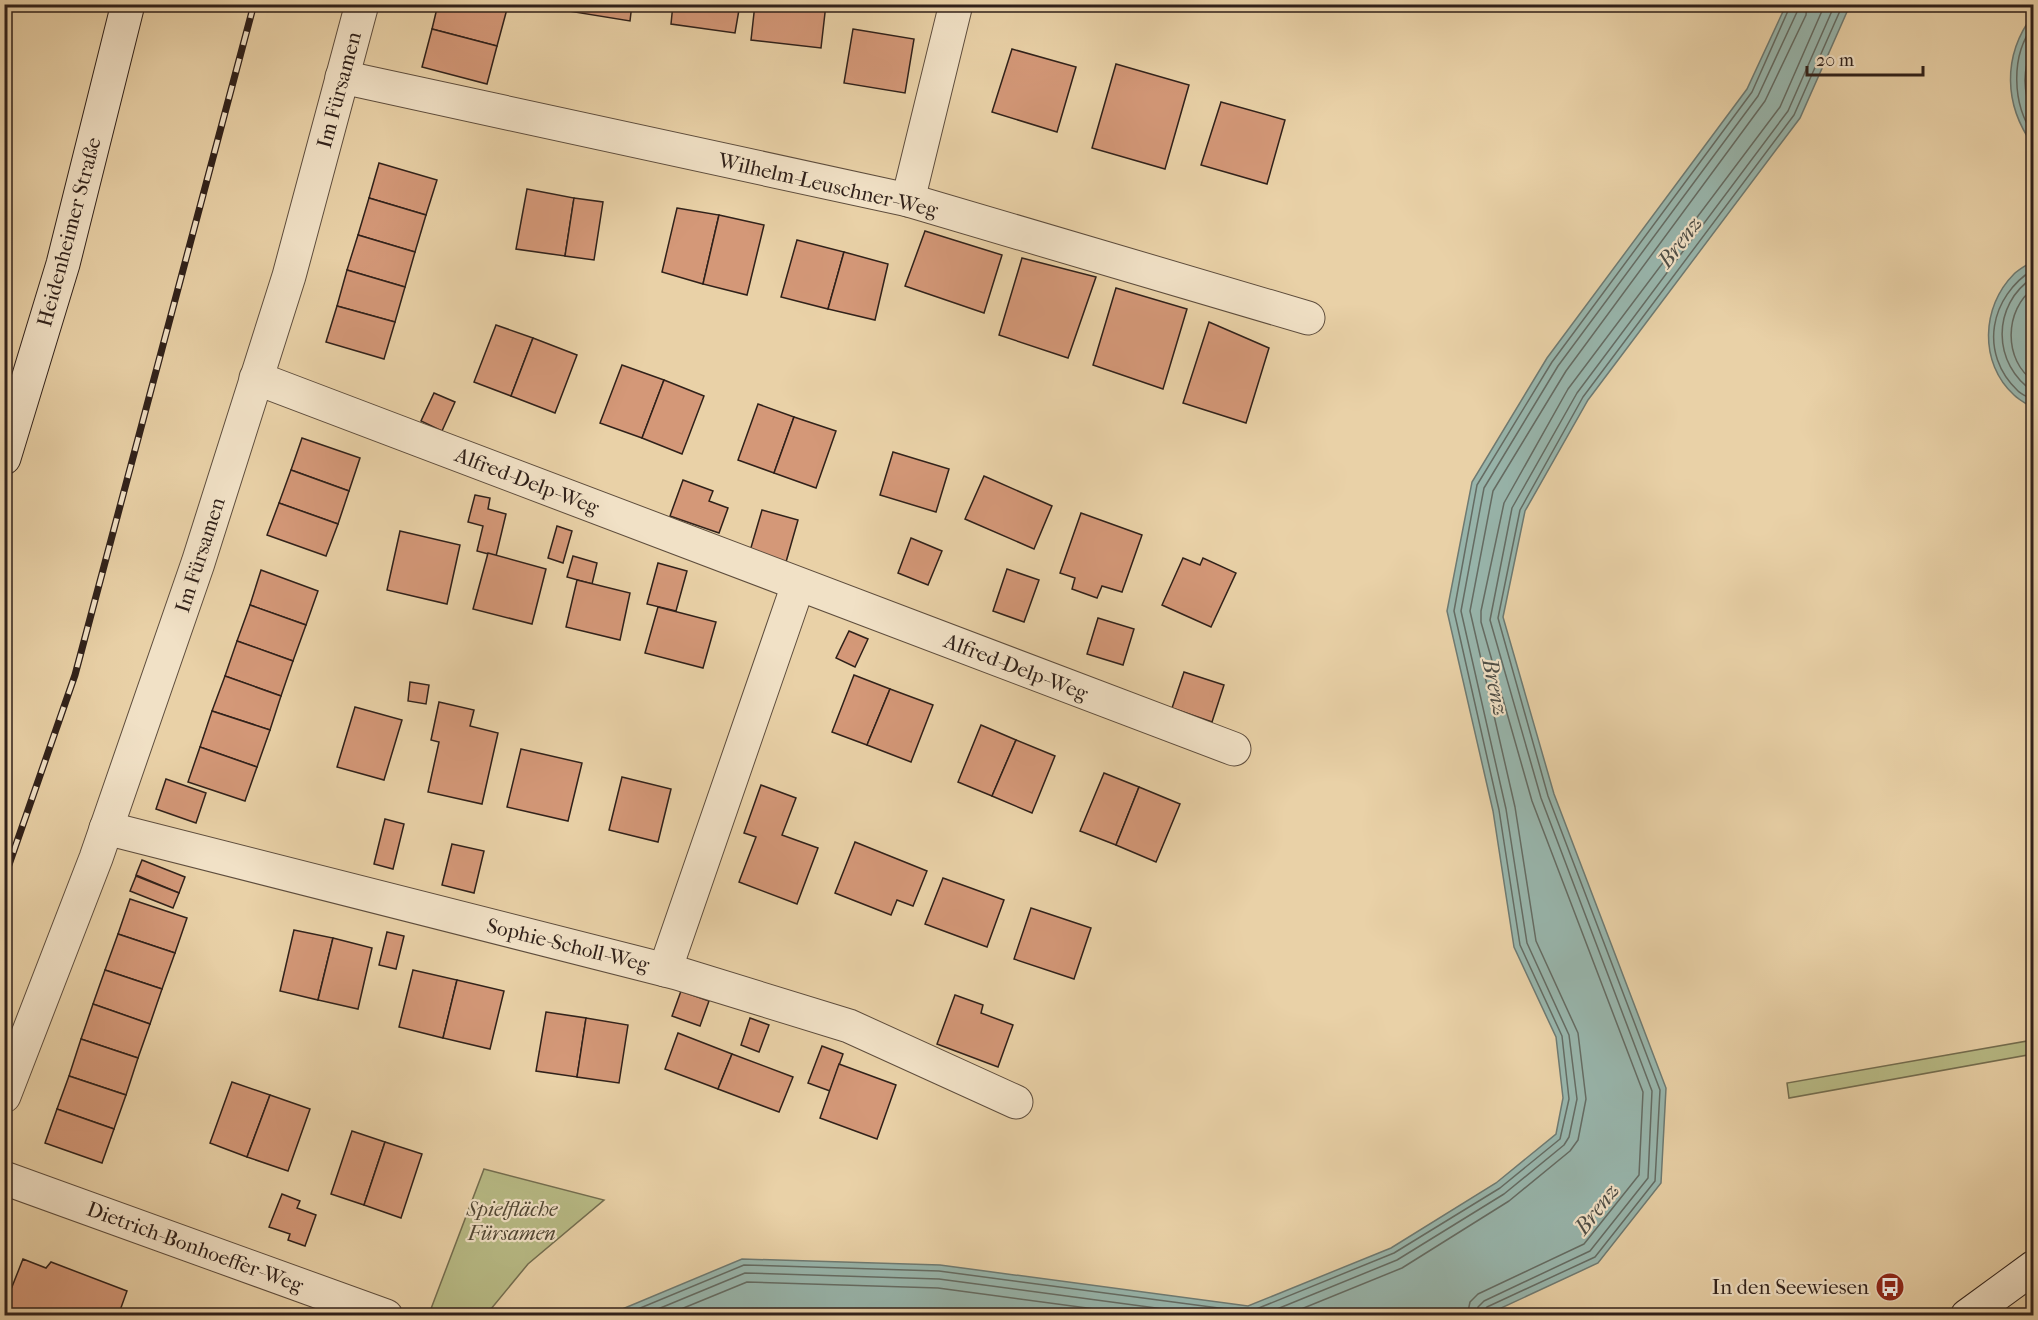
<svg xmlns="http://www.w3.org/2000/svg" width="2038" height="1320" font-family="'IM FELL French Canon',serif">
<rect width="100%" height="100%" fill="#e9d1a7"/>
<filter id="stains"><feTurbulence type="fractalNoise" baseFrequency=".00333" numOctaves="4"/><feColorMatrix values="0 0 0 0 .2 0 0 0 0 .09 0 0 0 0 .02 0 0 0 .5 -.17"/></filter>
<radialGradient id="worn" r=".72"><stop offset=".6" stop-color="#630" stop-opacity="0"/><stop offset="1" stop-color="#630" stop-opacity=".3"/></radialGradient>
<g fill="#b8bb86" stroke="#746e50" stroke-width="1.5">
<polygon points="2033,1040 2033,1054 1789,1098 1787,1083"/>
<polygon points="484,1169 604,1200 528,1264 486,1315 429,1314"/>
</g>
<g fill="#98b6ad" stroke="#6e7a72" stroke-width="1.5">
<polygon points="1786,5 1850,5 1800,118 1588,400 1525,511 1503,617 1554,794 1666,1088 1661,1183 1598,1263 1484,1316 608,1315 742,1259 940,1265 1248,1306 1391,1248 1496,1183 1556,1134 1563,1098 1556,1037 1514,947 1493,811 1447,611 1472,482 1547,358 1747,89"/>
<path d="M2033 15V145C2004 105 2002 56 2033 15Z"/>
<path d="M2033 261V408C2027 404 2019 400 2014 395 1979 363 1981 307 2014 274 2019 269 2027 265 2033 261Z"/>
</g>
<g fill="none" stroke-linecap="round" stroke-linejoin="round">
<g stroke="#646c64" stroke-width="1.5">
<path d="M2034 25C2010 55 2012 105 2034 135"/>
<path d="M2034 39C2022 73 2022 88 2034 122"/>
<path d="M2034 269C1990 296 1978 353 2018 391 2022 395 2029 397 2034 401"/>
<path d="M2034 277C1991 304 1992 365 2034 392"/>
<path d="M2034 288C2004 309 2003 361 2034 381"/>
<polyline points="621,1316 744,1265 939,1271 1249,1312 1394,1253 1500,1188 1560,1139 1569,1099 1562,1036 1520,945 1499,810 1454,611 1477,485 1552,362 1752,92 1791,4"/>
<polyline points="641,1316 745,1273 939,1279 1216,1316"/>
<polyline points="664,1316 747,1282 938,1288 1147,1316"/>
<polyline points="1260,1316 1397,1260 1504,1194 1564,1145 1569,1137 1577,1099 1569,1035 1527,943 1506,809 1461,611 1484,488 1558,366 1758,96 1797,12 1798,4"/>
<polyline points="1284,1316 1402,1268 1509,1201 1570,1151 1578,1140 1586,1099 1578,1033 1536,941 1515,807 1470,611 1493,491 1566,371 1765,101 1806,15 1807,4"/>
<polyline points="1467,1316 1470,1302 1478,1294 1584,1244 1639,1175 1643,1092 1532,801 1481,622 1481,611 1504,503 1568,389 1780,107 1825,4"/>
<polyline points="1476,1316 1478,1307 1484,1301 1590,1251 1648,1178 1652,1091 1541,798 1490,620 1512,508 1577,393 1788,111 1835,4"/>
<polyline points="1483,1316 1484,1311 1487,1307 1595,1257 1655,1181 1660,1090 1548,796 1498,618 1520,510 1583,397 1794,115 1843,4"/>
</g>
</g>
<g fill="#d49878" stroke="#30211a" stroke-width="1.5">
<polygon points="438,4 490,4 507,9 497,46 432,29"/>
<polygon points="563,4 632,4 630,21 562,10"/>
<polygon points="673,4 740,4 735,33 671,24"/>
<polygon points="755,4 826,4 821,48 751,40"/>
<polygon points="432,29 497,46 487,84 422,67"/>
<polygon points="853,29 914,39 905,93 844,83"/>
<polygon points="1012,49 1076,67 1057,132 992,112"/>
<polygon points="1116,64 1189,85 1165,169 1092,148"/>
<polygon points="1221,102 1285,120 1267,184 1201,165"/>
<polygon points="379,163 437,180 426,215 369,198"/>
<polygon points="527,189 574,198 565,256 516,249"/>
<polygon points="369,198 426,215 415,252 358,235"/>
<polygon points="574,198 603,202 594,260 565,256"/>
<polygon points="677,208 719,215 703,284 662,272"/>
<polygon points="719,215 764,225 747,295 703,284"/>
<polygon points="925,231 1002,255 984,313 905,286"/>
<polygon points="358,235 415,252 405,287 347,270"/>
<polygon points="797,240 844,252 828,309 781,297"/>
<polygon points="844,252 888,264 875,320 828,309"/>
<polygon points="1022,258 1096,277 1068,358 999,335"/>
<polygon points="347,270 405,287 395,322 337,306"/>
<polygon points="1116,288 1187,309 1163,389 1093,365"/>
<polygon points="337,306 395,322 384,359 326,342"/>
<polygon points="1209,322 1269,348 1246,423 1183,403"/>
<polygon points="496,325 533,338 511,396 474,382"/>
<polygon points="533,338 577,355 555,413 511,396"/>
<polygon points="622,365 664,380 642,438 600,423"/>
<polygon points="664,380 704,396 682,454 642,438"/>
<polygon points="434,393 455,402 442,431 421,421"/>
<polygon points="758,404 794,417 774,473 738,460"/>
<polygon points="794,417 836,431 816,488 774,473"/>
<polygon points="302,438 360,458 349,491 291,470"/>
<polygon points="893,452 949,469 936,512 880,495"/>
<polygon points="291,470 349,491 338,524 279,503"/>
<polygon points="984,476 1052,506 1034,549 965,519"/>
<polygon points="683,480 713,491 709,501 728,508 719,533 670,516"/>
<polygon points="475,495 490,498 488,509 506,514 496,556 477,551 483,526 468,522"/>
<polygon points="279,503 338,524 326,556 267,535"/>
<polygon points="762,510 798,520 786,562 750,551"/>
<polygon points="1081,513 1142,535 1122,592 1102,586 1097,598 1072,589 1075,578 1060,573"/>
<polygon points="557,526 572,531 563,563 548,558"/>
<polygon points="400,531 460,545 447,604 387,590"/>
<polygon points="911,538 942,551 928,585 898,573"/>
<polygon points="488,553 546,569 532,624 473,609"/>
<polygon points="573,556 597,563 592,584 567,577"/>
<polygon points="1183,558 1200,565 1203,558 1236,573 1211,627 1162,605"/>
<polygon points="658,563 687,571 676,611 647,604"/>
<polygon points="1007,569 1039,580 1024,622 993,611"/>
<polygon points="261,570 318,591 306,625 250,605"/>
<polygon points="577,580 630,593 620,640 566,627"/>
<polygon points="250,605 306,625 293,661 237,641"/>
<polygon points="658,607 716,622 703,668 645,653"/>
<polygon points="1098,618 1134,629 1123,665 1087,654"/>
<polygon points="849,631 868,639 855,667 836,658"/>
<polygon points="237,641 293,661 281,696 225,676"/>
<polygon points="1184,672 1224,685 1212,722 1172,708"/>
<polygon points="854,675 890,689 867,745 832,732"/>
<polygon points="225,676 281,696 270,730 212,711"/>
<polygon points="410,682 429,685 426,704 408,701"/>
<polygon points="890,689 933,705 911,762 867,745"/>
<polygon points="439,702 474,710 470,726 498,733 482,804 428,792 439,742 431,740"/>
<polygon points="355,707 402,720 384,780 337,767"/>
<polygon points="212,711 270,730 257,767 200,747"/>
<polygon points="981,725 1016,740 992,796 958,782"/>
<polygon points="1016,740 1055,756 1032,813 992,796"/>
<polygon points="200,747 257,767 245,801 188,782"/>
<polygon points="521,749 582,763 568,821 507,807"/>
<polygon points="1104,773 1139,787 1116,845 1080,831"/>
<polygon points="622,777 671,789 658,842 609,830"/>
<polygon points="166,779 206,793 196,823 156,809"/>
<polygon points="761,785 796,798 782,835 818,848 797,904 739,882 756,837 744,833"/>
<polygon points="1139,787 1180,804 1156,862 1116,845"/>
<polygon points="385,819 404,824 393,869 374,864"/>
<polygon points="855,842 927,871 913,906 897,900 891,915 835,893"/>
<polygon points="452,844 484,851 474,893 442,885"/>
<polygon points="142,860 185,877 179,893 136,875"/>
<polygon points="136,876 179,893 173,908 130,891"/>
<polygon points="943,878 1004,900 987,947 925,924"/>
<polygon points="130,899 187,918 175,953 118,934"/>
<polygon points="1031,908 1091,928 1074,979 1014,959"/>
<polygon points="294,930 333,938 318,1000 280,991"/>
<polygon points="387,932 404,936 396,969 379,965"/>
<polygon points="118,934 175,953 162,989 105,970"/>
<polygon points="333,938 372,948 358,1009 318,1000"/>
<polygon points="105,970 162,989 150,1024 93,1004"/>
<polygon points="413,970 457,980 443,1038 399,1027"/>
<polygon points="457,980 504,991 490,1049 443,1038"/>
<polygon points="681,991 709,1001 700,1026 672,1016"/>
<polygon points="955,995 983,1005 981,1013 1013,1025 998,1067 937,1044"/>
<polygon points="93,1004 150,1024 138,1058 81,1039"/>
<polygon points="546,1012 586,1018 577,1077 536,1071"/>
<polygon points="586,1018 628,1025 619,1083 577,1077"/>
<polygon points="750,1018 769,1025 759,1052 741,1045"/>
<polygon points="678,1033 732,1054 718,1089 665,1069"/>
<polygon points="81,1039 138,1058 126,1095 69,1076"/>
<polygon points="822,1046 843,1054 830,1091 808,1083"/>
<polygon points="732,1054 793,1077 779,1112 718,1089"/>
<polygon points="839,1064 896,1085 877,1139 820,1118"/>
<polygon points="69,1076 126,1095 114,1129 57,1109"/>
<polygon points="232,1082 270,1095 247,1157 210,1143"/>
<polygon points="270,1095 310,1109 288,1171 247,1157"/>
<polygon points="57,1109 114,1129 102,1163 45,1143"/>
<polygon points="352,1131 385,1142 364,1205 331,1194"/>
<polygon points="385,1142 422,1154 401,1218 364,1205"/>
<polygon points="282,1194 300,1201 297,1208 316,1215 305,1246 288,1240 290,1234 269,1227"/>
<polygon points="23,1259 46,1268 51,1262 127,1291 118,1316 4,1316 4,1307"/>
</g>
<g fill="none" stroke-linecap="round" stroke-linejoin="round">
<g stroke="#5e4d3d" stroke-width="35">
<g id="street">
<polyline points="342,77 908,200 1308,318"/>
<polyline points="908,200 956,4"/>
<polyline points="256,378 1234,749"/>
<polyline points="106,828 677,973 849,1026 1016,1102"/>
<polyline points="665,970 798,585"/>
<polyline points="4,1096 96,858 198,563 289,276 362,4"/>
<polyline points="4,1178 386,1316"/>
</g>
</g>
<g stroke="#30211a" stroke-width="35">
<g id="secondary">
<polyline points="4,458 63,264 128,4"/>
<polyline points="1967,1316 2034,1267"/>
</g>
</g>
<use href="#street" stroke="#f1e1c6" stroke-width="33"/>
<use href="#secondary" stroke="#f1e1c6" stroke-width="33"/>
<g stroke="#30211a" stroke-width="7">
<polyline id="rail" points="4,879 75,675 254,4"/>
</g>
<use href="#rail" stroke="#f1e1c6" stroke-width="4.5" stroke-dasharray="14" stroke-linecap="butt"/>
</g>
<defs>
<g id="bus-disc" transform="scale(1.5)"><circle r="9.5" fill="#8f2418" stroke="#f1e1c6"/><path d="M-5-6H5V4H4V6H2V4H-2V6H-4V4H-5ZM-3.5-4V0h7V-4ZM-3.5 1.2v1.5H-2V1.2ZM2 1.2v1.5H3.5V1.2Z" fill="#fff"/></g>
</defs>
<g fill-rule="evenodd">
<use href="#bus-disc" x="1890" y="1287"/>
</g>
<g text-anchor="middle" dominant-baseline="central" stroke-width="4.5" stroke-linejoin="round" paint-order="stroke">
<g font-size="21" fill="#30211a" stroke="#f1e1c6">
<text transform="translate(339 90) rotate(-75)">Im Fürsamen</text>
<text transform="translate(828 185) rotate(13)">Wilhelm-Leuschner-Weg</text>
<text transform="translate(69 232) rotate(-75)">Heidenheimer Straße</text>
<text transform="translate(527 481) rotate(21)">Alfred-Delp-Weg</text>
<text transform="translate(200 555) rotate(-72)">Im Fürsamen</text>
<text transform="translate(1016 667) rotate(21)">Alfred-Delp-Weg</text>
<text transform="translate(568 945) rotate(14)">Sophie-Scholl-Weg</text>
<text transform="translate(195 1247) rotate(20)">Dietrich-Bonhoeffer-Weg</text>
</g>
<g font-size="21" font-style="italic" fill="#524835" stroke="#f1e1c6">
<text x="512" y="1209">Spielfläche<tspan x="512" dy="24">Fürsamen</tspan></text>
</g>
<g font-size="21" fill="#30211a" stroke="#f1e1c6" text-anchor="end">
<text x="1869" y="1287">In den Seewiesen</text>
</g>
<g font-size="22" font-style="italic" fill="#4f4e46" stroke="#f1e1c6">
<text transform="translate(1680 242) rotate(-53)">Brenz</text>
<text transform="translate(1495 687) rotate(78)">Brenz</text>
<text transform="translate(1597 1209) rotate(-52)">Brenz</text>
</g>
</g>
<rect width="2038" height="1320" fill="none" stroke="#e9d1a7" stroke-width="24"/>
<rect x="6" y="6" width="2026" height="1308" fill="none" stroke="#30211a" stroke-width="3"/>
<rect x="12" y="12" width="2014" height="1296" fill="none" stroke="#30211a" stroke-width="1.5"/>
<path d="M1807 66v9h116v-9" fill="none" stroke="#30211a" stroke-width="3"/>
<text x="1816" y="66" font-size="18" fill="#30211a" stroke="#f1e1c6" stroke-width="4.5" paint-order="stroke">20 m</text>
<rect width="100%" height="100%" filter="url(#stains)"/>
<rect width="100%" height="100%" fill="url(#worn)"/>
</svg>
